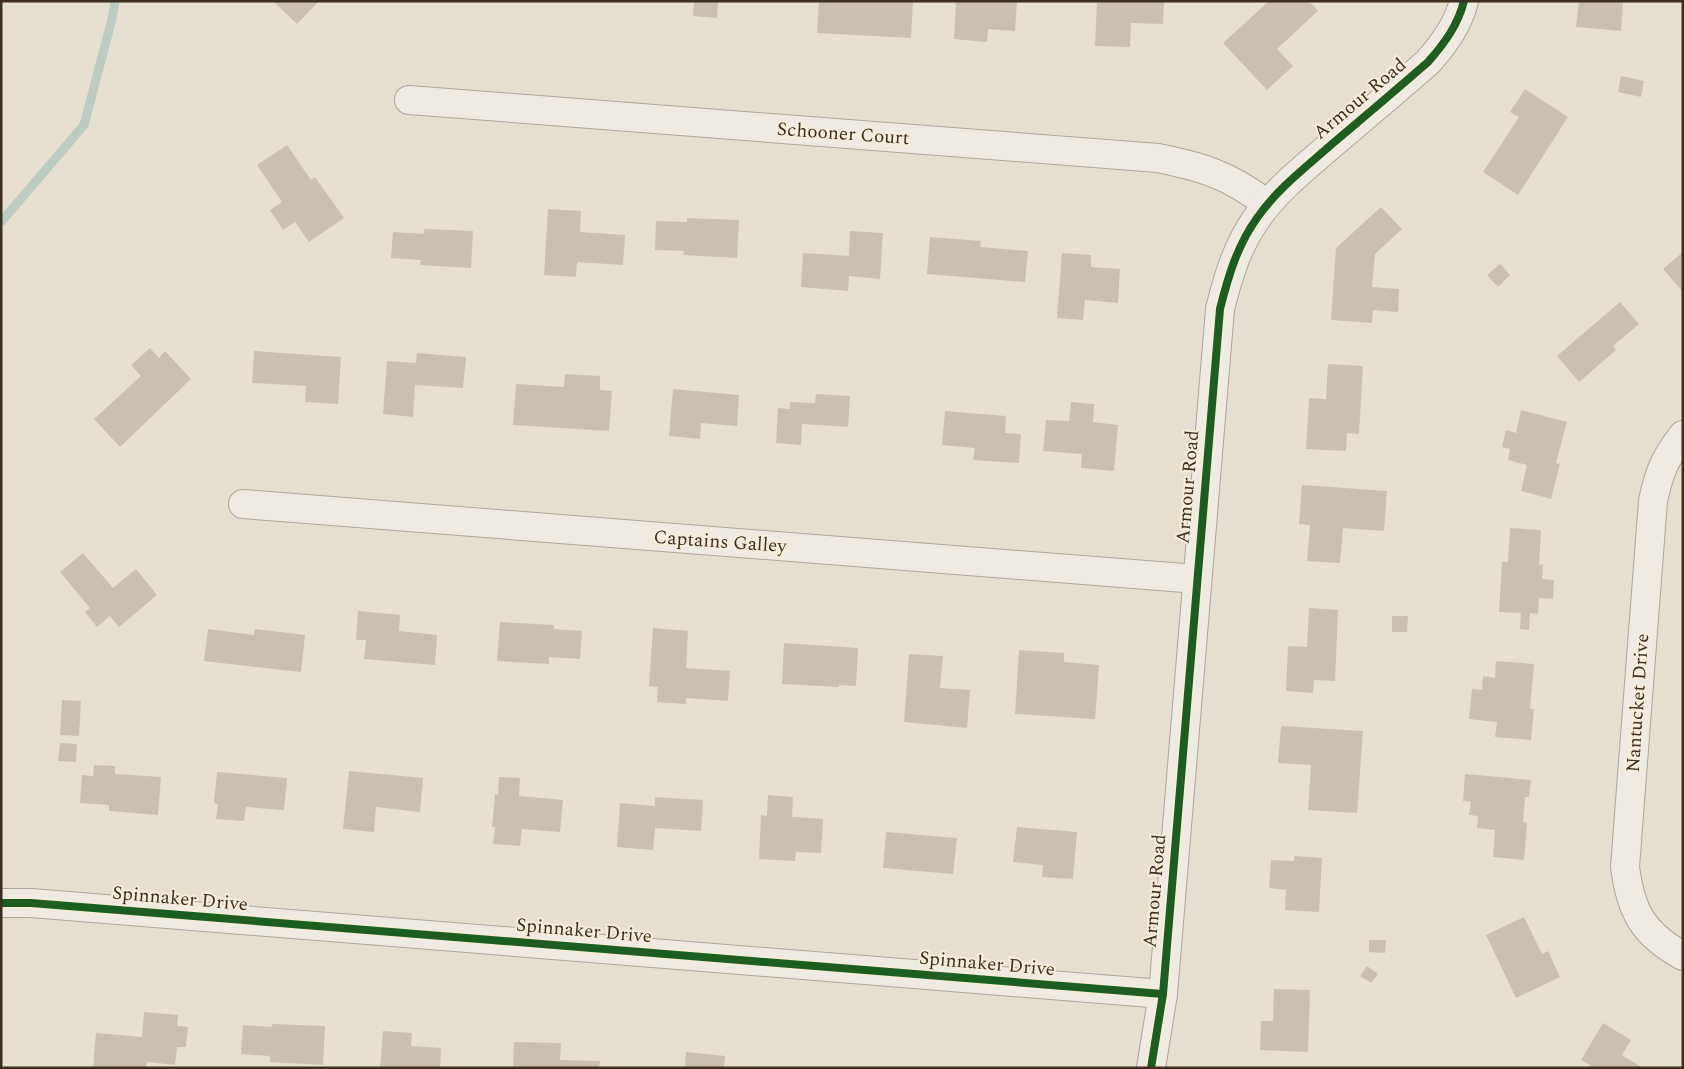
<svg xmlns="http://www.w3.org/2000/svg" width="1684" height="1069" font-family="Spectral,serif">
<rect width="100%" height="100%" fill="#e7e0d1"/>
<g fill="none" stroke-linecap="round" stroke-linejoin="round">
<polyline stroke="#bcccc2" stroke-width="9" points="1,222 84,125 112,19 115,1"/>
</g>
<g fill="#cbbfb2">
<polygon points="273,1 319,1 297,24"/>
<polygon points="694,1 718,1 717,18 693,16"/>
<polygon points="819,1 913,1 911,38 817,33"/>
<polygon points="956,1 1017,1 1015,31 988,29 987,42 954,39"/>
<polygon points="1097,1 1164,1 1163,24 1131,23 1130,47 1095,46"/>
<polygon points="1269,1 1309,1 1318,11 1277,49 1293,66 1267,90 1223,43"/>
<polygon points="1579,1 1623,1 1621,31 1576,27"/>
<polygon points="1621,76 1644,81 1641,97 1618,92"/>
<polygon points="1525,89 1568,117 1518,195 1483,172 1519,117 1510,112"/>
<polygon points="287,145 311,180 315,177 344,218 309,242 295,222 283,230 270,210 282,202 257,165"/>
<polygon points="1381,207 1402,229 1375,254 1372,287 1399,289 1398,312 1373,310 1372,323 1331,320 1336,248"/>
<polygon points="548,209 581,211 580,232 625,235 623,265 577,262 576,277 544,275"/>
<polygon points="687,218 739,220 737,258 683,255 684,251 655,250 656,221 687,222"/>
<polygon points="424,229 473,231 471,268 420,265 421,260 391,258 393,232 424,234"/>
<polygon points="850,231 883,233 880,279 849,276 848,291 801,287 803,253 849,256"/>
<polygon points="930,237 981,241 980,247 1028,251 1025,282 927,274"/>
<polygon points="1683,252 1683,292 1663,269"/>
<polygon points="1062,253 1091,255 1091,267 1120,269 1118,303 1085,300 1083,320 1057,318"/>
<polygon points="1500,264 1510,275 1498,287 1487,275"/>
<polygon points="1620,302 1639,324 1613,346 1616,350 1579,382 1557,356"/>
<polygon points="150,348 159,358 165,351 191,379 120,447 94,419 141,376 131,365"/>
<polygon points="254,351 341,357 338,404 305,402 306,386 252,383"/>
<polygon points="417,353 466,357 463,388 415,385 413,417 383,414 387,361 416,363"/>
<polygon points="1328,364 1363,366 1359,434 1347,433 1346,451 1306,449 1309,398 1326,399"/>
<polygon points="565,374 600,376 600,390 612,391 609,431 513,425 516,384 564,387"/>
<polygon points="673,389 739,395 737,426 701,423 700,439 669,436"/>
<polygon points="816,394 850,396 848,427 802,424 801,445 776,443 778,408 790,409 790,402 815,403"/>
<polygon points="1071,402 1094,404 1093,422 1118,425 1114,471 1081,468 1082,454 1043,451 1046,420 1069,421"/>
<polygon points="1521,410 1567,422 1556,463 1560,464 1551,499 1521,491 1527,465 1508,460 1510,449 1502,447 1506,430 1516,433"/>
<polygon points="945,411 1006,416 1005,433 1021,434 1019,463 973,460 975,448 942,445"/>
<polygon points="1302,485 1387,491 1384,531 1343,528 1340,563 1307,561 1310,525 1299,524"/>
<polygon points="1510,528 1541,530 1539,565 1543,564 1542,579 1554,580 1553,599 1539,598 1538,614 1530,613 1529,630 1520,629 1521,613 1499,612 1502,562 1508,562"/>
<polygon points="83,553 113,588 136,569 157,595 119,627 110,616 97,627 85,612 90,608 60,572"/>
<polygon points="1309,608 1338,610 1335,681 1314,680 1313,693 1286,691 1288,646 1307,647"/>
<polygon points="358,611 400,615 399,631 437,635 435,665 364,659 366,640 356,640"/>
<polygon points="1392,616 1408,616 1407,632 1392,632"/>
<polygon points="500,622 554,625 554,629 582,631 580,659 549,657 549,664 497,661"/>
<polygon points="653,628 688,631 686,668 730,671 728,701 686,698 686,704 657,702 658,687 649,686"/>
<polygon points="208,629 254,635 255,629 305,635 301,672 204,661"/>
<polygon points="784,643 858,648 856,686 839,685 839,687 782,684"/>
<polygon points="1019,650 1064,653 1064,662 1099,665 1095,719 1015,714"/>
<polygon points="909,654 943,656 940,688 970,690 967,728 904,722"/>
<polygon points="1496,661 1534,664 1530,709 1534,709 1531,740 1495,737 1497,722 1469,719 1472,689 1482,690 1483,676 1495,678"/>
<polygon points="62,700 81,701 79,736 60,735"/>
<polygon points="1281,726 1363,731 1357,813 1308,810 1311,765 1278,763"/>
<polygon points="60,743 77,744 76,762 58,761"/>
<polygon points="94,765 115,766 115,774 161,777 158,815 109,811 109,805 80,803 82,775 93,776"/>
<polygon points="349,771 423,778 420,812 376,807 374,832 343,829"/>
<polygon points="217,772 287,778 284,810 246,807 244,821 216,819 218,804 214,803"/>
<polygon points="1465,774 1531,780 1529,797 1525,797 1523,822 1527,823 1524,860 1493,857 1495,830 1477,828 1478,816 1469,815 1471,802 1463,801"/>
<polygon points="499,777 520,778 519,796 563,800 560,832 522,829 520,846 493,844 495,827 492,827 495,794 498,795"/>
<polygon points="768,795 793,797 792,817 823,819 821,853 796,852 795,861 759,859 761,815 767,816"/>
<polygon points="655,797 703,800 701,831 655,828 653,850 617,847 620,803 655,806"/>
<polygon points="1017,827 1077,832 1073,879 1042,877 1043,865 1013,862"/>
<polygon points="886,832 957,838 953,874 883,868"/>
<polygon points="1294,856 1322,858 1319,912 1285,910 1286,890 1269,888 1271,860 1294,861"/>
<polygon points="1524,917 1542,954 1548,951 1560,977 1516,998 1486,935"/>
<polygon points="1369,940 1386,940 1385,953 1369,952"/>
<polygon points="1367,966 1378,974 1371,983 1360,976"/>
<polygon points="1274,989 1310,990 1308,1052 1260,1050 1261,1021 1273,1021"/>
<polygon points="144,1012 178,1015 177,1026 188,1027 186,1047 177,1047 175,1065 147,1062 146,1068 93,1068 96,1033 142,1037"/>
<polygon points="1603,1023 1631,1040 1622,1055 1643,1068 1588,1068 1590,1065 1581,1060"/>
<polygon points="272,1024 325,1026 323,1065 270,1062 270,1056 241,1054 243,1025 272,1027"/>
<polygon points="383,1031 412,1033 411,1046 441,1048 440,1068 380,1068"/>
<polygon points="514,1042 561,1043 560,1060 600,1061 599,1068 513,1068"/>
<polygon points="686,1052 725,1056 724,1068 685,1068"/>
</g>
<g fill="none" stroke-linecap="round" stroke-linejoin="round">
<g stroke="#ada599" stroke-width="30">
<g id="minor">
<path d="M409 100 1158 158C1177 162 1198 166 1216 174 1234 181 1251 192 1267 204"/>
<path d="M1683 435C1665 458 1659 472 1653 501L1625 867C1631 912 1643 934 1683 956"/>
<polyline points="243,504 1197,579"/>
<polyline points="1,903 31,903 1163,994"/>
<path d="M1151 1068 1163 994 1220 309C1228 277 1237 246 1257 218 1277 189 1306 167 1332 144 1364 117 1396 90 1428 62 1444 44 1458 25 1464 1"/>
</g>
</g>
<use href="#minor" stroke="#efebe3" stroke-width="28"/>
<g stroke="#f7eed8" stroke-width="11">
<g id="cycleway">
<polyline points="1,903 31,903 1163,994"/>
<path d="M1151 1068 1163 994 1220 309C1228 277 1237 246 1257 218 1277 189 1306 167 1332 144 1364 117 1396 90 1428 62 1444 44 1458 25 1464 1"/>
</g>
</g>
<use href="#cycleway" stroke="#1b5e20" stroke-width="8"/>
</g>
<g text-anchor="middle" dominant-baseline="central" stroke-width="4" stroke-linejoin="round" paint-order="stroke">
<g font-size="19" fill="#3d2e20" stroke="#f7eed8">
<text transform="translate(1360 99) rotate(-40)">Armour Road</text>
<text transform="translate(843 134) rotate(4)">Schooner Court</text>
<text transform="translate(1188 487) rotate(-85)">Armour Road</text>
<text transform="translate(720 542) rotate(4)">Captains Galley</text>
<text transform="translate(1638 703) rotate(-86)">Nantucket Drive</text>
<text transform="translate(1155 891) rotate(-85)">Armour Road</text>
<text transform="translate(180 899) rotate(5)">Spinnaker Drive</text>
<text transform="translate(584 931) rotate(5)">Spinnaker Drive</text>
<text transform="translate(987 964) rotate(5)">Spinnaker Drive</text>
</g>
</g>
<rect width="1684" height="1069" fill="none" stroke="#3d2e20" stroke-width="5"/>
</svg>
